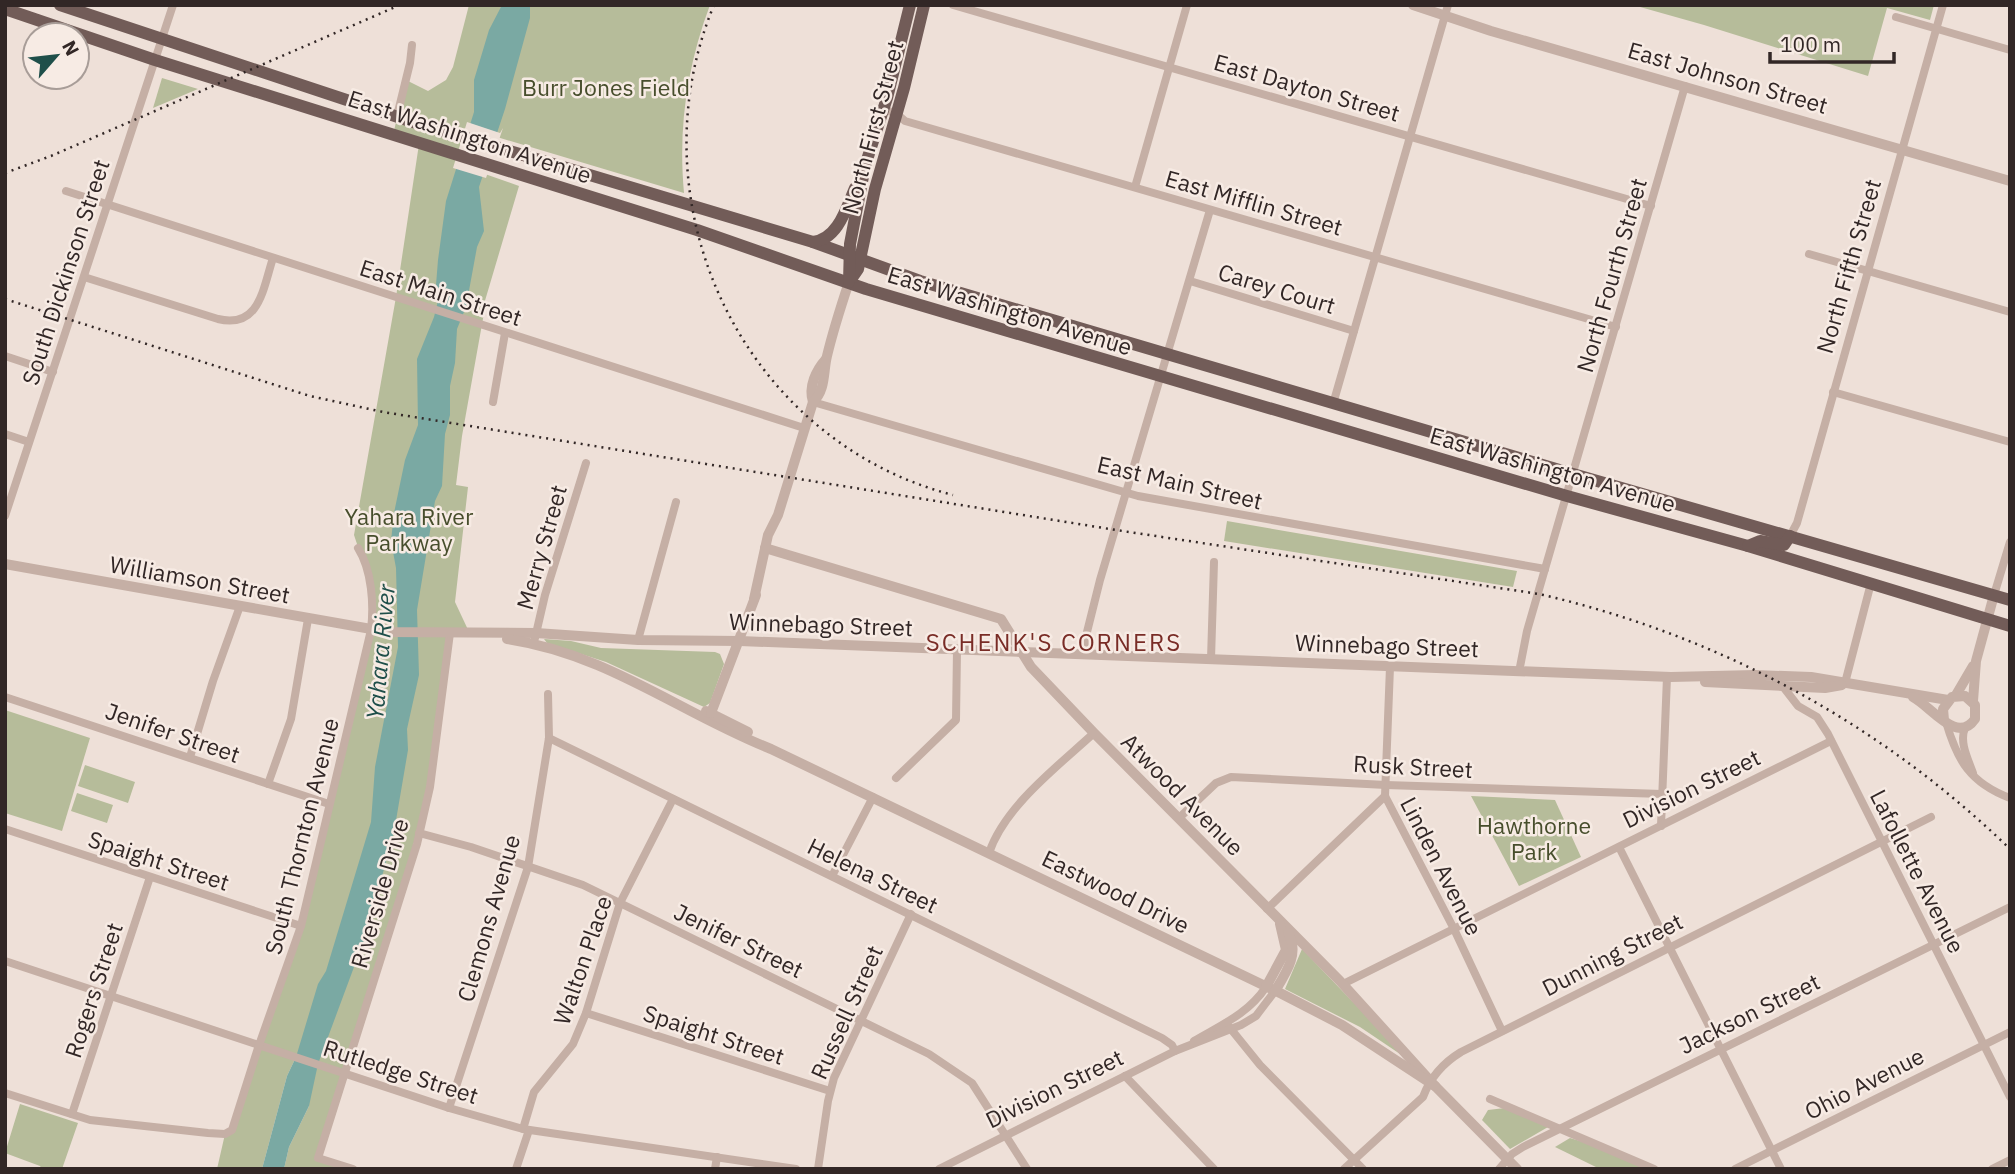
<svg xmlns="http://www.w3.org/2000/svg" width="2015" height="1174" font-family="'IBM Plex Sans',sans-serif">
<rect width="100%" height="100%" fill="#eee0d8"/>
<g fill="#b6bc9a">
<path d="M469 5H710C687 66 678 128 684 193L497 137 485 174 519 186 484 304V313L462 436 456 485 468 487 455 602 470 634 451 633 422 816 319 1157 353 1169H284L289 1147 309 1106 296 1057 287 1076 262 1169H217L225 1134 230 1132 301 926 371 630 368 577 354 535 396 297 419 144 393 135 406 80 428 91 446 80 453 67Z"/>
<polygon points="1633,5 1934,5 1930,20 1887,8 1868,76 1704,25"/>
<polygon points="162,78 198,89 153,108"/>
<polygon points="1227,521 1517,571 1513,587 1224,541"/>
<polygon points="544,639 571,641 601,648 715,652 720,654 724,664 710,703 704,707 606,662 547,643"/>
<polygon points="5,710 90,738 62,831 5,813"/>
<polygon points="85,765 135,782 128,803 78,786"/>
<polygon points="77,793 113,805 107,823 71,811"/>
<polygon points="1471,796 1555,800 1581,857 1519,886"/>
<polygon points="1302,949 1401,1052 1403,1056 1360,1027 1285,989"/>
<polygon points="20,1104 78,1123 62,1169 42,1169 40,1166 5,1153"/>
<polygon points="1505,1108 1548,1127 1510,1149 1482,1120 1488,1110"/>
<polygon points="1570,1138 1600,1147 1645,1169 1600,1169 1555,1147"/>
</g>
<polygon fill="#7aa9a3" points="502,5 530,5 530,18 505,109 479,187 484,231 477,247 466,307 457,329 455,363 450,386 450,415 445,434 442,486 435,501 417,610 419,675 407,729 408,750 394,832 367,932 318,1064 309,1106 289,1147 284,1169 262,1169 287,1076 296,1057 318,984 326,971 371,822 375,767 398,647 396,568 391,541 394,513 405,460 418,425 417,359 434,317 440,293 436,285 438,260 446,201 474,112 474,80 489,30"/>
<polygon fill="#eee0d8" points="467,122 500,133 503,128 486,178 453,168"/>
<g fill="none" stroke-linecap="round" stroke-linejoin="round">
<g stroke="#c5afa5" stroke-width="8">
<polyline points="953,5 1651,206"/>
<polyline points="1896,17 2010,50"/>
<polyline points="883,109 897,114 905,121 1616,327"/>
<polyline points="397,116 410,63 412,45"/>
<polyline points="1135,187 1187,5"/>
<polyline points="66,191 804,428"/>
<polyline points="1809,254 2010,312"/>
<path d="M84 277 218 319C260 329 263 288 273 258"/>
<polyline points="1190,281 1354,331"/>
<polyline points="5,356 53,372"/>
<polyline points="1833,392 2010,442"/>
<polyline points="493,402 505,333"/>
<polyline points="813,402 1138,496 1545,569"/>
<polyline points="1333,404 1448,5"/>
<polyline points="5,434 29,442"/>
<polyline points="5,516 173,5"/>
<polyline points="1790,536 1797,523 1943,5"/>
<polyline points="1994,595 2010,542"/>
<polyline points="535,638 545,595 586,463"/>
<polyline points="638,640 676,502"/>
<polyline points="1088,654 1087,632 1100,580 1210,210"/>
<polyline points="1211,659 1214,562"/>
<polyline points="1390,667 1385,796 1454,929 1502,1031"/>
<polyline points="1519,672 1527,631 1685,86"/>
<polyline points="1845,683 1871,583"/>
<polyline points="1781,684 1798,706 1817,717 1828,734 2010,1097"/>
<polyline points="5,697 329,804"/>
<path d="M1946 722C1957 760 1970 783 2010 798"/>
<path d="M1965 728C1959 742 1968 759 1973 773"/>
<polyline points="549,738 1162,1038 1172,1045 1175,1051"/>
<polyline points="190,757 213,681 240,606"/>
<polyline points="896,778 956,720 957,650"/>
<polyline points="268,784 291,719 308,619"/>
<polyline points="1179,818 1216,783 1231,777 1386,785 1662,794"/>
<polyline points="1661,826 1667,677"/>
<polyline points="5,829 301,926"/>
<polyline points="419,833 471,847 583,885 929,1054 972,1083 1027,1169"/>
<polyline points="1619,847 1781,1169"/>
<path d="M989 853C1005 806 1057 767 1094 733"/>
<polyline points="832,876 873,797"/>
<polyline points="1267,909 1385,796"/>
<polyline points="5,961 449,1108 523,1129 796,1169"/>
<polyline points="1343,984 1831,741"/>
<polyline points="586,1013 830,1091"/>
<polyline points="1226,1023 1260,1065 1363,1169"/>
<path d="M1194 1041C1221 1025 1248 1014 1266 987"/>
<polyline points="1125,1076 1214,1169"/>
<path d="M5 1093 90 1120 208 1133 225 1134 232 1130 258 1048 301 926 371 630C374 605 372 570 358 548"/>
<polyline points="1490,1099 1654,1169"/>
<polyline points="449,1108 528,867 549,738 548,694"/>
<polyline points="72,1114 150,877"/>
<polyline points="523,1129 534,1092 573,1044 586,1013 620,903 673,799"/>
<polyline points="353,1169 318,1158 417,844 430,787 450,633"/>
<polyline points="516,1169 529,1130"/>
<polyline points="715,1169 717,1157"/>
<polyline points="818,1169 828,1101 834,1078 911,914"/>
<polyline points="939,1169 1175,1051 1241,1025 1256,1016 1275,991"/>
<path d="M1344 1169 1423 1097C1430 1078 1443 1063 1461 1052L1931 817"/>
<polyline points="1499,1169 1512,1154 1523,1147 2010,907"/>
<polyline points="1735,1169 2010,1032"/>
<polyline points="1992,1169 2010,1160"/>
</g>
<g stroke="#c5afa5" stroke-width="10">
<polyline points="1413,5 1491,31 2010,181"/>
<path d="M813 402C808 387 816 370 826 359"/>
<polyline points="765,548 1001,619 1031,667 1094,733 1340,981 1435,1086 1517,1169"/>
<polyline points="5,564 388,632 536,633 638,640 740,641 1671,677 1755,675 1811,677 1948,700"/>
<path d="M754 599 768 535 778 515 813 402C826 390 823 372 827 356 833 331 841 306 849 282"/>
<path d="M507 639C608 654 680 713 771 749L1282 994 1342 1025 1435 1086"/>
<polyline points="1705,682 1825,688 1842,685"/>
<polyline points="1956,695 1973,666"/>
<path d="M1913 697C1932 707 1957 745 1975 719V705L1965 696 1952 697 1943 709 1944 720"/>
<polyline points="1973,701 1976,661 1994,595"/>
<polyline points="706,711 748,732"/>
<polyline points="711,713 756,595"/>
<polyline points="1266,987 1286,950 1280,924"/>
<path d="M1275 991C1286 973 1300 953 1288 933"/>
</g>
<g stroke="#725c58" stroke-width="12">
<polyline points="60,5 413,122 813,242 920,281 1573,474 2010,600"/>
<polyline points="5,9 155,60 697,230 866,289 1567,496 1748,546 2010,626"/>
<path d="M813 242C838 239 846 209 855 188"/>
<polyline points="849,282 858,269 875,189 904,88 924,5"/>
<polyline points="849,282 850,244 865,166 887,98 910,5"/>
<polyline points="1748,546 1760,541 1784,545 1790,536"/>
</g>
<g stroke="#322726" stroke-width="2.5" stroke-dasharray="2 5" stroke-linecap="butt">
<path d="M714 5C631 204 743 441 953 495"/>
<polyline points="5,173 51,156 400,5"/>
<path d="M5 299 310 396 383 412 1116 530 1539 594C1717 635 1879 722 2010 849"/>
</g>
</g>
<g text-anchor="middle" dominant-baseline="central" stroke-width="5" stroke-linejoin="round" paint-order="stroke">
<g font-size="23" fill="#322726" stroke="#f7ebe4">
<text transform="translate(1728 77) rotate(16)">East Johnson Street</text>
<text transform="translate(1307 87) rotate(16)">East Dayton Street</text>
<text transform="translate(872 127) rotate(-75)">North First Street</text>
<text transform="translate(470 136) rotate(18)">East Washington Avenue</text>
<text transform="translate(1254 202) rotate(16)">East Mifflin Street</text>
<text transform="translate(1848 266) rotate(-74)">North Fifth Street</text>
<text transform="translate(65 272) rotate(-72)">South Dickinson Street</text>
<text transform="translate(1611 275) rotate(-74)">North Fourth Street</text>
<text transform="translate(1277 288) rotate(17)">Carey Court</text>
<text transform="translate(441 292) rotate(18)">East Main Street</text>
<text transform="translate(1010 310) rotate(17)">East Washington Avenue</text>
<text transform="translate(1553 469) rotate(16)">East Washington Avenue</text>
<text transform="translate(1180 482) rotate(13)">East Main Street</text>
<text transform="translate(541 547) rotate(-74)">Merry Street</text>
<text transform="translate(200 579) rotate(10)">Williamson Street</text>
<text transform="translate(821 624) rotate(2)">Winnebago Street</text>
<text transform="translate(1387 645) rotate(2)">Winnebago Street</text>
<text transform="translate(173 732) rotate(19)">Jenifer Street</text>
<text transform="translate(1413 766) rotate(3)">Rusk Street</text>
<text transform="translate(1691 788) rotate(-26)">Division Street</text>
<text transform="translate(1183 794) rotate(45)">Atwood Avenue</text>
<text transform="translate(301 836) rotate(-76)">South Thornton Avenue</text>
<text transform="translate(159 860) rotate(18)">Spaight Street</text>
<text transform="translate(1442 866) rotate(63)">Linden Avenue</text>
<text transform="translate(1918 871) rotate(63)">Lafollette Avenue</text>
<text transform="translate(873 875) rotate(26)">Helena Street</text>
<text transform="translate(1116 891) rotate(26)">Eastwood Drive</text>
<text transform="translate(379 893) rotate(-74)">Riverside Drive</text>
<text transform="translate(488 918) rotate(-74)">Clemons Avenue</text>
<text transform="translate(739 940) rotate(26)">Jenifer Street</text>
<text transform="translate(1612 954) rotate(-27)">Dunning Street</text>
<text transform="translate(582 960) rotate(-71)">Walton Place</text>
<text transform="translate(93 990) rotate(-72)">Rogers Street</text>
<text transform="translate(846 1012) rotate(-66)">Russell Street</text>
<text transform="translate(1749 1013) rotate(-26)">Jackson Street</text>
<text transform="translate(714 1034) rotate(18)">Spaight Street</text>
<text transform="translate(401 1071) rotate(18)">Rutledge Street</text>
<text transform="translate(1864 1083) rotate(-27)">Ohio Avenue</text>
<text transform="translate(1054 1088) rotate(-26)">Division Street</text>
</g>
<g font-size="23" fill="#474e2c" stroke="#f7ebe4">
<text x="606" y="87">Burr Jones Field</text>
<text x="409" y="516">Yahara River<tspan x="409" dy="26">Parkway</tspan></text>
<text x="1534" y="825">Hawthorne<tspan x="1534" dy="26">Park</tspan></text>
</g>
<g font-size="24" letter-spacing="2" fill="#792c26" stroke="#f7ebe4">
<text x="1054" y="642">SCHENK'S CORNERS</text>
</g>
<g font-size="24" font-style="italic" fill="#1f4f4a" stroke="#f7ebe4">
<text transform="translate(380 652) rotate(-85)">Yahara River</text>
</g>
</g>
<rect width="2015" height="1174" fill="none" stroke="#322726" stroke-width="14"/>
<g transform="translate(56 56) rotate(62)"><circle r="33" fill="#f7ebe4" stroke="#a89d98" stroke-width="2"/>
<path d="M0-5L12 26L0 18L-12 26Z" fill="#1f4f4a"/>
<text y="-10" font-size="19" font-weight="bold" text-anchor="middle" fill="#322726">N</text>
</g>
<path d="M1770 52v10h124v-10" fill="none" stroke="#322726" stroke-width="3.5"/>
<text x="1780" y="52" font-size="21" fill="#322726" stroke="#f7ebe4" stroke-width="5" paint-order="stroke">100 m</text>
</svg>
